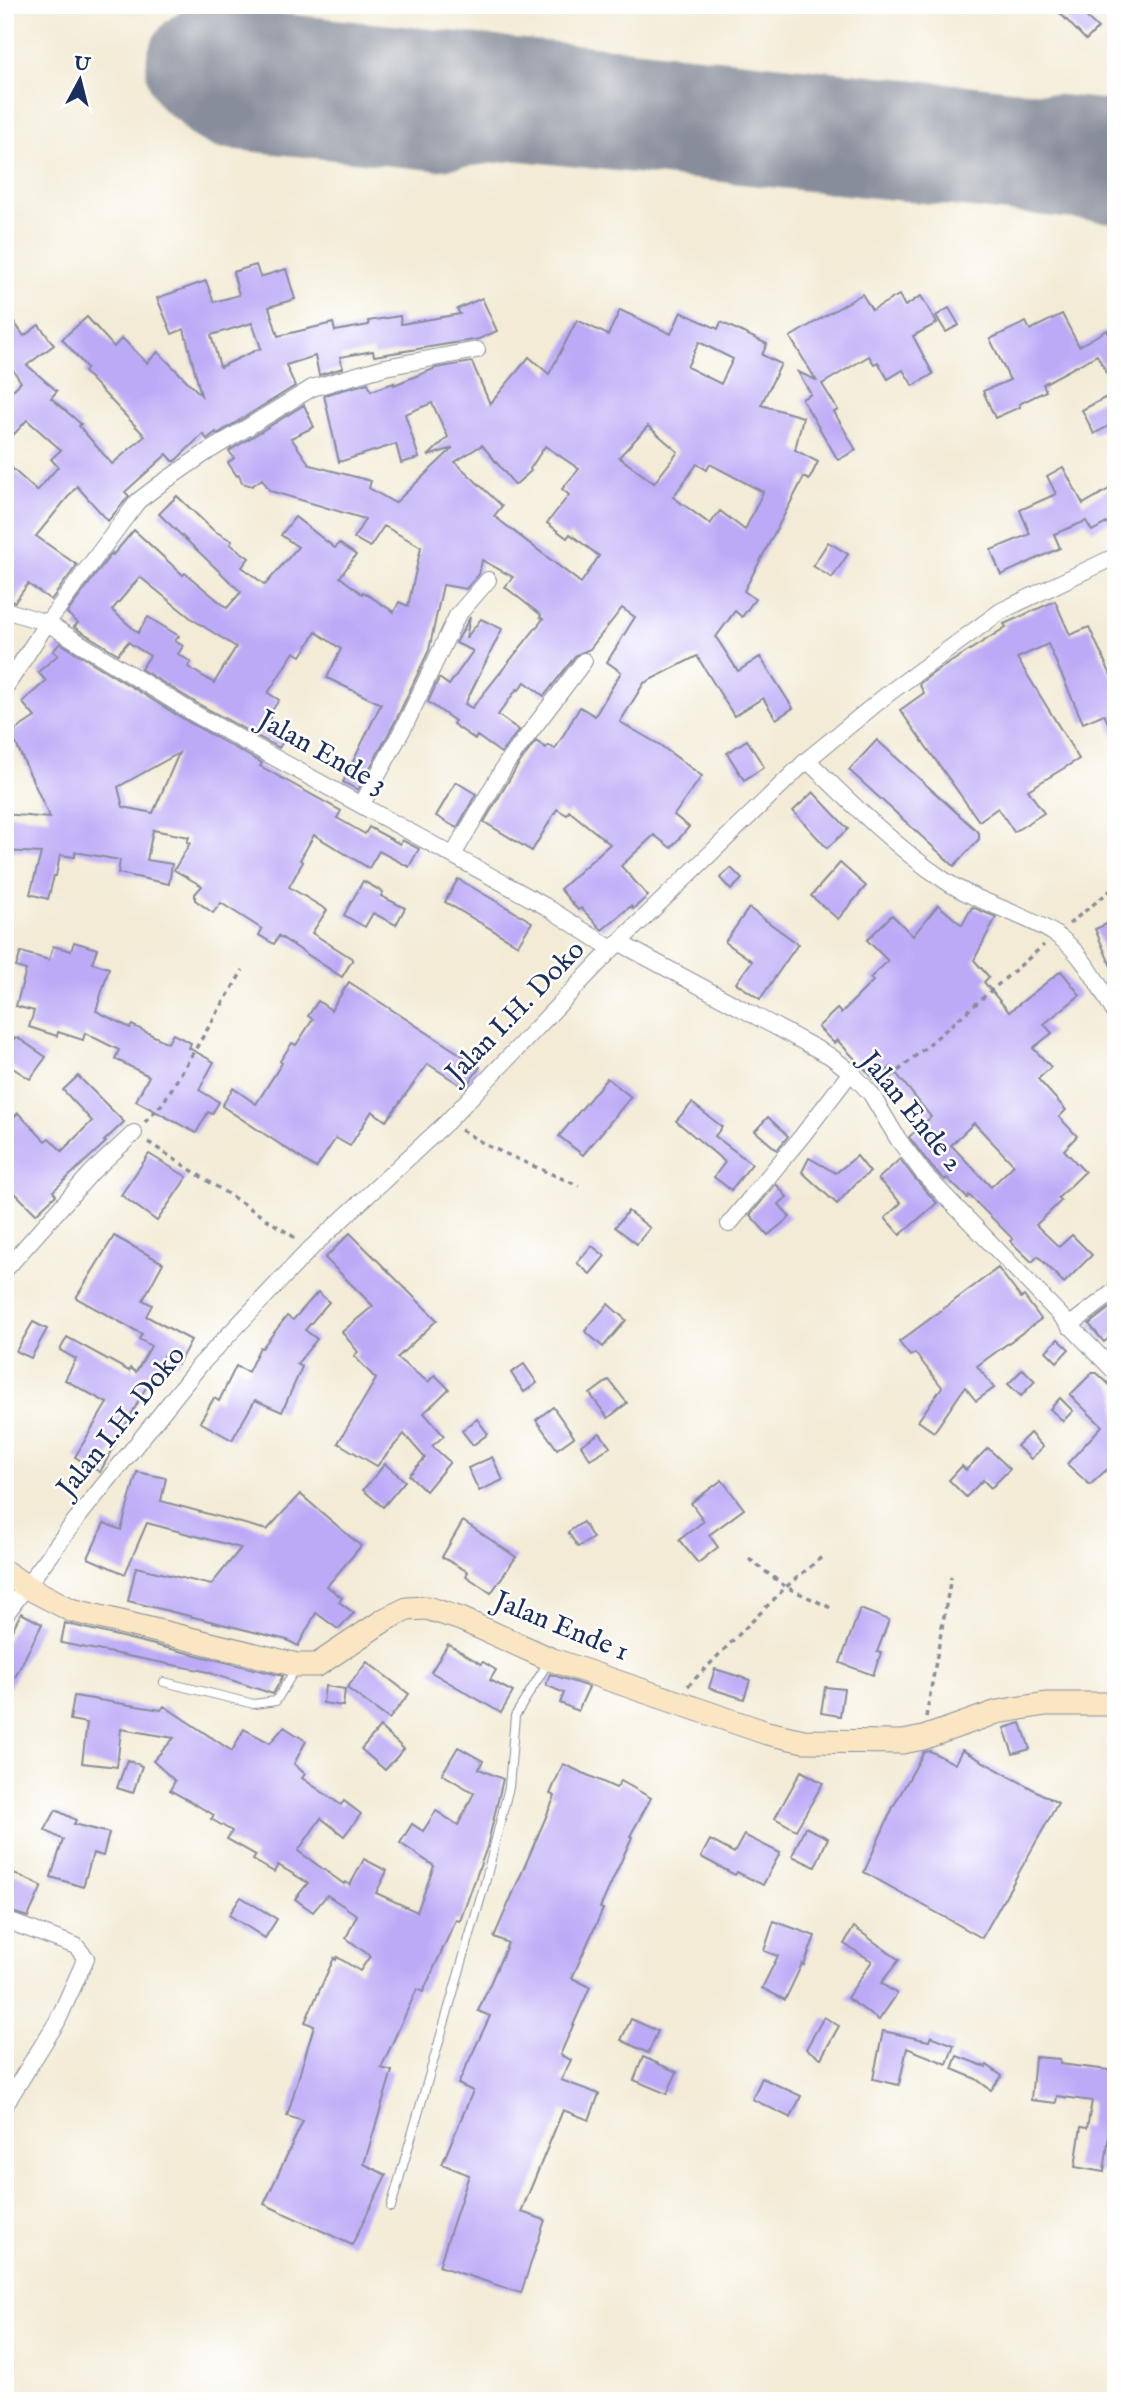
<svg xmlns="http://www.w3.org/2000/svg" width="1121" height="2406" font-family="'IM FELL English',serif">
<rect width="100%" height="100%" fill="#fff"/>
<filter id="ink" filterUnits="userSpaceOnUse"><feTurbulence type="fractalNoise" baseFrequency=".0143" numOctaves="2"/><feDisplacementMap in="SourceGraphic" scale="14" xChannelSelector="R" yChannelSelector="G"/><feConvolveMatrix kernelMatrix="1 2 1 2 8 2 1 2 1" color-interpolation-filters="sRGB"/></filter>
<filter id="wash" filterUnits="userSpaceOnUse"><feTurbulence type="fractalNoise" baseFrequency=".00686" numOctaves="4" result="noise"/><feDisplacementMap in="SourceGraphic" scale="28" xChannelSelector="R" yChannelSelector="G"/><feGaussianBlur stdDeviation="1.57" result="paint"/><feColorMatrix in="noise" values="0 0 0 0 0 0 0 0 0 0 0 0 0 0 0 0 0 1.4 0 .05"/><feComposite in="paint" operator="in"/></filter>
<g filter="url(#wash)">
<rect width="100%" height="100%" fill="#f3ebd5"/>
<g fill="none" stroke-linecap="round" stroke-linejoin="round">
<path stroke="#878d9a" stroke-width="49" d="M268 73C260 67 252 56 243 52 202 34 177 93 207 116 211 119 217 121 222 124L436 146 676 116"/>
<polyline stroke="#878d9a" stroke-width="122" points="207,67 1116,162"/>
</g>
<g id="blocks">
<g fill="#bdaaf7" fill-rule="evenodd">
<polygon points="1052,5 1074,5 1098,28 1086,40"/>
<path d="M256 265 260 277 286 269 295 299 269 307 278 336 333 323 335 331 369 325 368 321 400 316 401 324 460 314 457 309 482 298 497 331 479 339 374 356 373 351 340 357 343 368 319 375 315 356 286 365 295 386 217 434 216 432 207 439 203 434 174 462 167 454 125 492 129 496 108 521 77 486 36 536 77 565 51 600 28 584 15 602 5 600V462L37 491 58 467 51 459 61 450 27 420 5 444V398L21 382 5 358V309L24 336 39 325 54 345 27 365 57 391 51 398 81 424 79 426 112 464 145 436 84 372 87 368 62 339 87 317 114 347 122 338 147 363 158 352 201 395 184 329 172 334 157 298 206 281 214 302 239 295 233 272ZM252 323 261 348 220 367 211 335Z"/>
<polygon points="862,294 872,310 899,295 905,306 921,296 937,323 913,336 933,374 913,386 903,370 888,379 878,362 874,364 869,356 822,384 838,410 834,412 856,450 838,460 802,399 811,394 798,372 816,380 790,337"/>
<polygon points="949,308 959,325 946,332 936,316"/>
<path d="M620 310 671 334 681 312 718 329 721 322 767 344 762 355 781 364 761 405 803 417 795 450 818 462 809 480 804 477 744 591 755 599 742 617 735 611 716 637 738 671 760 657 793 708 776 719 763 698 734 716 697 656 644 683 620 722 660 745 702 776 674 815 689 827 671 848 654 835 621 866 648 896 633 909 631 906 602 930 581 908 578 910 560 889 610 844 569 811 567 815 557 809 532 851 484 822 518 765 536 741 546 748 548 745 555 749 580 707 595 716 621 672 607 662 635 617 622 608 590 649 576 655 544 696 525 682 519 690 517 689 498 715 519 730 501 753 477 736 475 739 453 724 455 721 428 702 439 678 449 685 473 651 456 643 470 617 466 638 481 619 502 629 465 704 472 708 543 619 540 617 541 615 505 587 513 577 482 560 479 574 466 589 443 585 429 650 396 720 358 790 343 782 381 704 327 678 341 649 316 632 301 656 294 652 268 693 279 700 269 715 271 716 269 720 289 732 279 748 200 705 141 669 150 656 128 642 118 654 74 627 78 623 67 613 112 553 113 555 134 530 183 575 185 573 227 608 241 592 159 514 177 496 213 530 232 541 230 544 249 558 242 567 265 585 298 547 281 535 295 517 335 548 339 543 356 555 340 577 362 594 363 592 394 612 399 602 408 606 421 547 384 526 370 547 354 538 365 519 270 491 262 479 252 486 242 483 239 475 237 476 228 463 234 458 229 451 304 405 314 427 291 438 310 465 371 481 369 488 395 503 453 448 428 456 448 437 432 403 405 414 419 458 401 463 396 444 339 462 324 395 368 383 371 391 394 383V385L436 368 472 362 490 404 529 357 549 374 577 320 608 335ZM699 342 733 359 721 384 687 367ZM648 426 678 452 654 483 619 457ZM482 445 515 485 531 471 530 469 545 446 579 469 562 489 569 495 547 523 567 538 570 534 599 556 581 583 494 516 502 506 455 462ZM697 464 707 470 710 464 763 492 745 530 720 511 710 524 673 497ZM140 577 192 619 236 647 214 683 188 667 191 662 178 654 183 646 175 641 179 636 148 617 138 633 112 610Z"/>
<polygon points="1062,314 1079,346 1107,330 1116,345 1116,390 1097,355 1043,384 1046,391 1019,404 1020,407 995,418 983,391 1010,380 990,339 1026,322 1030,330"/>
<polygon points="1116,392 1116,422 1094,434 1082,410"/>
<polygon points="1063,467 1083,504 1116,485 1116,518 1092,531 1086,521 1054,534 1060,548 1001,575 991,550 1030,534 1020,510 1056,494 1047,476"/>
<polygon points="828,542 848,554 832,578 813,566"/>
<polygon points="1055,601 1070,635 1089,627 1116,686 1116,741 1104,714 1083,723 1048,644 1017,658 1079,759 1028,790 1044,813 1014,832 998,808 979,821 900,710 924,693 919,684 932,674 1006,627 1004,624"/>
<path d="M60 643 190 723 262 763 260 766 341 811 337 818 365 834 369 827 400 844 402 840 419 849 409 867 379 851 369 868 314 835 300 860 303 862 289 887 327 910 312 933 353 959 342 977 279 936 274 944 259 935 262 929 221 903 213 913 195 900V894L202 886 174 870 190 843 187 842 189 837 153 830 147 860 172 864 169 884 118 873 120 860 75 852V857L60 855 56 876H54L48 899 30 894 41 853 5 851V814L50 818 11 733 35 717 22 702 46 681 38 672 58 655 53 651ZM179 753 153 813 123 807 118 787Z"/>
<polygon points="747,740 764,767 744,780 727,753"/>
<polygon points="877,740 979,833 979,839 954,866 849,770"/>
<polygon points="456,782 476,794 457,828 436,816"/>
<polygon points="813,792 848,829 827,848 793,811"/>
<polygon points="840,863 866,886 838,919 811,896"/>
<polygon points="731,868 742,879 731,890 720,878"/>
<polygon points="458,879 532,922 518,945 445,902"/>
<polygon points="363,881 383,892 381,896 405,908 396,925 373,913 365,927 344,915"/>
<path d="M938 905 962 925 972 907 996 917 974 960 989 977 984 982 1009 1012 1061 971 1080 995 1044 1024 1052 1033 1033 1048 1051 1067 1038 1079 1066 1110 1059 1117 1077 1136 1064 1150 1085 1172 1058 1198 1061 1201 1036 1225 1059 1247 1072 1235 1092 1255 1064 1283 1038 1256 1032 1262 1010 1241 1013 1239 969 1195 967 1198 947 1178 945 1180 932 1167 909 1137 931 1117 891 1067 876 1081 837 1040 834 1043 818 1027 837 1009 841 1013 873 981 870 978 888 961 867 940 892 915 913 936ZM974 1123 1014 1165 991 1187 951 1145Z"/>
<polygon points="749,908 798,944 760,999 736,983 752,961 725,942"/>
<polygon points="1116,920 1116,978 1095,929"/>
<polygon points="74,942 97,949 92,963 109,968 96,1011 130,1028 132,1025 168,1043 173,1034 191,1043 189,1048 214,1062 199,1090 219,1102 212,1114 208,1112 196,1133 136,1101 149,1076 115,1059 119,1050 85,1033 83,1040 58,1032 57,1036 29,1027 34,1011 16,1006 26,970 16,967 21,952 49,960 53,946 71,951"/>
<polygon points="349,982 480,1067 465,1088 428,1064 386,1121 372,1111 350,1146 336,1138 316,1168 222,1106 233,1088 256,1104 282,1063 280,1061 292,1043 296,1045 313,1019 308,1016 318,1001 331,1010"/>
<polygon points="12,1038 18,1038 46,1057 30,1079 5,1063 5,1048"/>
<polygon points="78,1076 124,1122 104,1141 106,1142 53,1191 56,1195 36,1214 16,1194 14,1196 5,1188 5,1126 18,1113 45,1141 49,1138 62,1151 92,1121 63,1090"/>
<polygon points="607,1078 631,1097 583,1155 559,1136"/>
<polygon points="692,1103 722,1127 715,1136 752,1164 731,1190 714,1177 725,1162 676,1121"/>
<polygon points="768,1117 788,1136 777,1150 755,1131"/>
<polygon points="149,1154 187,1177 157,1221 121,1195"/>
<polygon points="857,1156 870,1172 856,1183 837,1204 802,1172 809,1158 836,1173"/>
<polygon points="900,1159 916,1180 937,1203 900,1235 885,1218 901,1203 878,1179"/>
<polygon points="776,1184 787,1197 779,1204 790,1217 768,1235 750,1215"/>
<polygon points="628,1211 650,1228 637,1244 615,1227"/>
<polygon points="350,1233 437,1320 397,1358 428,1382 435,1375 449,1389 424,1413 444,1436 432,1446 450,1462 426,1491 409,1475 425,1458 404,1434 377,1466 338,1443 376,1379 354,1356 358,1352 342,1332 373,1306 325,1258"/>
<polygon points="114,1236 163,1263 143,1300 152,1305 146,1316 191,1340 178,1364 163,1356 100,1472 75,1457 107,1403 65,1380 76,1359 60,1350 67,1337 129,1371 130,1368 136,1372 151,1346 139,1339 142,1334 76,1298"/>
<polygon points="592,1246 605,1256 590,1274 577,1263"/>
<polygon points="998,1268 1021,1298 1024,1296 1041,1319 977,1366 994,1388 976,1401 965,1387 934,1432 918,1421 942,1387 915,1353 910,1356 899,1342"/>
<polygon points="318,1292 329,1302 305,1330 317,1339 297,1364 302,1367 282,1412 255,1400 232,1440 200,1422 214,1398 219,1401 236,1366 248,1372 260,1347 262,1348 287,1316 293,1320"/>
<polygon points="1116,1303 1116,1332 1104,1342 1089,1324"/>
<polygon points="608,1304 626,1320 603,1347 585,1331"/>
<polygon points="33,1322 47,1329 31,1358 16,1351"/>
<polygon points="1058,1339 1069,1349 1057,1362 1046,1351"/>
<polygon points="524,1364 537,1383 524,1392 511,1373"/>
<polygon points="1023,1369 1035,1381 1021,1396 1008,1384"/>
<polygon points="1092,1373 1097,1373 1116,1391 1116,1461 1090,1485 1067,1464 1102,1426 1070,1395"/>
<polygon points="609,1380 627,1403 608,1418 590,1394"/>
<polygon points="1060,1398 1073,1411 1063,1421 1050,1409"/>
<polygon points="553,1407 574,1437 557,1449 536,1420"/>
<polygon points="477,1419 488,1434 473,1445 462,1431"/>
<polygon points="600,1433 610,1447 590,1459 581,1445"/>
<polygon points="1030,1433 1043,1447 1031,1459 1017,1446"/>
<polygon points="988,1448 1010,1469 991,1488 983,1480 966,1497 949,1480 962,1466 966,1470"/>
<polygon points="492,1457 503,1480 479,1491 468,1468"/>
<polygon points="385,1464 405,1481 383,1507 363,1490"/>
<polygon points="137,1472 166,1478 161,1501 267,1530 300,1494 361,1546 327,1586 342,1598 339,1602 354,1613 338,1629 316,1613 298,1646 287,1640 128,1601 136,1567 211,1585 241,1548 147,1523 125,1574 88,1558 104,1523 121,1530"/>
<polygon points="722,1480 744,1509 709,1535 718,1547 698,1563 679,1540 704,1521 691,1503"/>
<polygon points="463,1521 516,1557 491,1593 466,1576 468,1572 442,1557"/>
<polygon points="583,1522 593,1538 578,1547 568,1532"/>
<polygon points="860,1609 889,1620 877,1652 881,1653 873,1675 840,1663"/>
<polygon points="21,1613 42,1624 5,1697 5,1644"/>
<polygon points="65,1623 68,1624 283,1676 273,1694 204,1671 61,1643"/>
<polygon points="448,1644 481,1664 483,1662 496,1670 490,1680 513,1692 501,1713 431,1672"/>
<polygon points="367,1662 409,1694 389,1719 347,1688"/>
<polygon points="715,1669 750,1680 744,1699 709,1688"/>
<polygon points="550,1674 589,1687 578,1711 560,1703 564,1693 546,1685"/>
<polygon points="325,1686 345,1689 343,1706 323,1703"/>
<polygon points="825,1687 844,1689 840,1716 821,1713"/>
<polygon points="74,1696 161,1710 164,1706 232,1751 244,1729 270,1743 284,1727 306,1741 294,1764 305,1774 302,1778 341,1805 344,1801 361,1814 344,1836 321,1818 298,1851 344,1884 346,1882 350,1885 364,1859 387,1871 376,1893 417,1912 434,1866 400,1843 412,1824 423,1831 436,1811 458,1825 474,1793 442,1774 458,1747 483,1761 479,1769 503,1779 487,1847 460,1921 456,1920 423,1992 417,1989 381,2068 392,2071 364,2164 386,2175 352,2245 264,2204 303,2121 287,2116 314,2026 305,2022 334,1958 336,1960 337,1957 360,1971 370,1956 346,1938 357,1915 327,1895 313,1912 295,1899 308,1883 278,1865 274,1872 253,1860 256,1855 227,1839 232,1831 211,1819 214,1815 170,1790 175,1781 153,1761 174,1738 121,1729 117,1767 82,1763 87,1723 70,1720"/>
<polygon points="1021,1723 1030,1749 1013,1754 1004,1728"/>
<polygon points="380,1727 404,1749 385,1770 361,1749"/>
<polygon points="962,1750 1058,1803 982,1938 864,1872 893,1807 924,1752 930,1751 955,1764"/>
<polygon points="127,1760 142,1766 133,1793 117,1788"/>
<polygon points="563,1764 616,1788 621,1781 651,1798 630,1836 632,1837 600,1908 603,1909 572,1978 590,1987 560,2055 571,2060 561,2080 599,2094 589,2120 563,2110 521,2212 545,2220 521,2293 439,2266 469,2175 442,2164 473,2091 458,2084 490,2016 478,2011 508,1943 494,1937 555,1796 550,1794"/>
<polygon points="801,1771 823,1783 796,1830 775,1818"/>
<polygon points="56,1810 76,1820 74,1824 109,1833 103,1856 93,1853 83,1887 51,1877 63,1840 45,1830"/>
<polygon points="805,1827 828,1838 815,1867 792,1856"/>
<polygon points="744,1835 780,1853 763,1885 737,1872 735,1875 701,1857 710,1840 734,1853"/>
<polygon points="5,1869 42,1886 28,1917 5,1910"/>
<polygon points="241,1897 277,1919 265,1938 229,1915"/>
<polygon points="774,1921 815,1936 804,1965 802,1964 785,2000 762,1988 778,1956 764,1951"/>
<polygon points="854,1927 899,1960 881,1983 897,1994 879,2020 847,1998 872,1961 844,1944"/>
<polygon points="824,2017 839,2026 821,2058 806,2049"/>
<polygon points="631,2019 658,2031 648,2053 621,2040"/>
<polygon points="883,2031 929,2041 931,2036 954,2045 947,2064 907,2048 899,2085 873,2079"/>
<polygon points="957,2056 986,2067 987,2065 1002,2076 991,2090 976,2079 952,2069"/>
<polygon points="643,2057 677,2072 667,2094 634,2080"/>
<polygon points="1035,2057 1060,2059 1060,2064 1116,2071 1116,2114 1112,2113 1104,2172 1075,2167 1081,2127 1087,2128 1092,2101 1057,2096 1056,2103 1031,2100"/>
<polygon points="762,2078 801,2096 791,2118 752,2099"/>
</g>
</g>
</g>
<g filter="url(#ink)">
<use href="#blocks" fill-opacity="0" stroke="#878d9a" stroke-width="2"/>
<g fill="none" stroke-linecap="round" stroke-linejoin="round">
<g stroke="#878d9a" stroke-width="10">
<g id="lane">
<polyline points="164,1682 254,1704 276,1701 296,1668"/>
<polyline points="391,2207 485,1883 509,1787 515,1716 549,1661"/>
</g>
</g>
<g stroke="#878d9a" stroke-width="18">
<g id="street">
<polyline points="5,610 47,623 195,714 545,906 612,949"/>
<polyline points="5,688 47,623 119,526 138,501 159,485 207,452 312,388 385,367 477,350"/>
<path d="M807 760C850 802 894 846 944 880 978 903 1021 912 1055 934 1083 952 1100 987 1116 1015"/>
<polyline points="362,804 405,725 457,616 488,580"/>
<polyline points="453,855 506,764 584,661"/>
<polyline points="620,943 830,1056 851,1072 871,1094 898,1139 924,1174 1116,1373"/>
<polyline points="729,1224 802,1136 851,1072"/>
<polyline points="5,1270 92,1172 134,1133"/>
<polyline points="1069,1326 1116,1290"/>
<polyline points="5,1615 75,1521 200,1365 311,1248 447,1122 612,949 807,760 889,693 1001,611 1116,556"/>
<polyline points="5,1920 76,1946 86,1958 57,2022 5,2105"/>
</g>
</g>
<g stroke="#878d9a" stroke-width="25">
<polyline id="secondary" points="5,1572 27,1587 71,1610 297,1665 317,1665 386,1619 407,1609 427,1608 461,1619 550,1659 767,1733 804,1741 903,1742 923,1738 997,1712 1046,1704 1116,1704"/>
</g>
<g stroke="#878d9a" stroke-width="3.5" stroke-dasharray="5 5" stroke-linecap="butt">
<polyline points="1069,924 1116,886"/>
<polyline points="883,1084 1044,945"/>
<polyline points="145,1122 163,1103 243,970"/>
<polyline points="461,1130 488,1146 579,1186"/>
<polyline points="148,1142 297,1239"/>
<polyline points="749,1559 786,1587 831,1608"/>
<polyline points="688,1686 786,1587 823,1556"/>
<polyline points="926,1717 951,1577"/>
</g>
<use href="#lane" stroke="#fff" stroke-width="8"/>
<use href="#street" stroke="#fff" stroke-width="16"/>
<use href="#secondary" stroke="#fbe6c4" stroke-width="23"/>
</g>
</g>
<g text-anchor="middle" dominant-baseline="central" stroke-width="5" stroke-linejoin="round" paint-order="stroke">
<g font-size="28" fill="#1b2f5e" stroke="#fff">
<text transform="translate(322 753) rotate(29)">Jalan Ende 3</text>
<text transform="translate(516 1012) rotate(-46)">Jalan I.H. Doko</text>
<text transform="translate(911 1112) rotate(51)">Jalan Ende 2</text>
<text transform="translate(122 1422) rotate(-51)">Jalan I.H. Doko</text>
<text transform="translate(561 1627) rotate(22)">Jalan Ende 1</text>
</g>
</g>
<rect width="1121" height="2406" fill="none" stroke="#fff" stroke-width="28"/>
<g transform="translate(80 80) rotate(7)" stroke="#ffffff" stroke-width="5" paint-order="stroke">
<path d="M0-5L12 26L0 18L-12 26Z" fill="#1b2f5e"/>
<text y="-10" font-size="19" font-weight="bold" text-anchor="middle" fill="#1b2f5e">U</text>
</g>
</svg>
